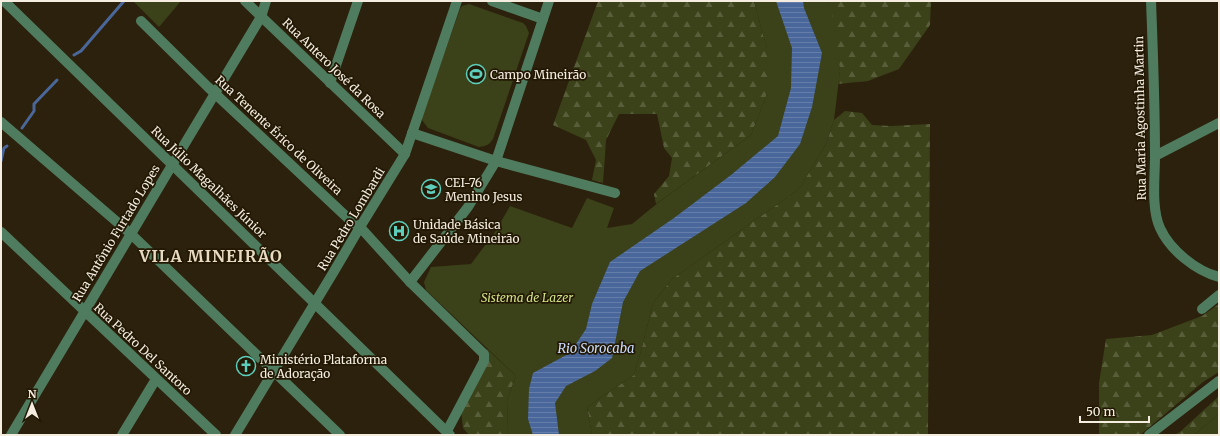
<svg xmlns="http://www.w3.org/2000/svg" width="1220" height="436" font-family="Merriweather,serif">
<defs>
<pattern id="forest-firs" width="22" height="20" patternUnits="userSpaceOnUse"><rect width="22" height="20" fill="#3b4219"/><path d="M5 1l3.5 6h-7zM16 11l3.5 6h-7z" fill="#585e3a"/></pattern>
<pattern id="water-rules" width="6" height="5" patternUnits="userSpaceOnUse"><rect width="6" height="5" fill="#4a679b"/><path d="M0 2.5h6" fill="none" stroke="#657da9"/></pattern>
</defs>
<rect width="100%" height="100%" fill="#2c210c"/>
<g fill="url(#forest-firs)">
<polygon points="598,1 754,1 767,49 767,94 751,135 656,204 654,194 669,176 672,158 664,148 657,114 619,114 606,140 603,183 592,180 596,160 586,140 553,125"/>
<polygon points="828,1 931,1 930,25 899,69 868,81 838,84 840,71"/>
<polygon points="845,111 862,113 872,125 891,126 930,124 928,435 592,435 587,407 634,375 641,351 653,303 672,279 799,189 826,144 834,120"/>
<polygon points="1219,304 1219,372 1203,382 1140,435 1099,435 1099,383 1106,339 1152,335 1202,316"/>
<polygon points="487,349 516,376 507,400 508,435 469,435 463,428 461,411 487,360"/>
<polygon points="1219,396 1219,414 1194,435 1175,435 1181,431"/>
</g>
<g fill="#3b4219">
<polygon points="133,1 181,1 159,27"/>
<polygon points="754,1 828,1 835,24 840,71 834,120 826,144 799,189 672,279 653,303 641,351 634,375 587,407 592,435 508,435 507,400 516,376 426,290 424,282 431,267 471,264 495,232 510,206 572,228 587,198 614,208 607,228 632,224 659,202 751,135 767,94 767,49"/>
<path d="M469 4 523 23 526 26 529 33 493 139C489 145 486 146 479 147L428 128 422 120V116L460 9 462 6Z"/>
<polygon points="1219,414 1219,435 1194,435"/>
</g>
<polygon fill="url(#water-rules)" points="776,1 803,1 804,8 822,53 812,107 800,144 775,177 746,203 640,271 623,302 612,358 595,371 566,386 555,403 559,435 533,435 528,419 529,389 533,373 570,353 586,329 592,304 610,262 674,218 731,175 778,136 791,88 792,48"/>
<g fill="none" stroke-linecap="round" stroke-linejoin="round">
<g stroke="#4a679b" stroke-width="3">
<polyline points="74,55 81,51 124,1"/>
<polyline points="22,128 34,111 34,104 57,80"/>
<polyline points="1,161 4,148 7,146"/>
</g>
<g stroke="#4f7c5f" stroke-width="10">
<polyline points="4,1 450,435"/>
<polyline points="245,1 405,154"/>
<polyline points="492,1 543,19"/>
<path d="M1151 1C1153 53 1155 104 1155 156 1155 178 1151 208 1160 228 1170 250 1196 271 1219 277"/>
<polyline points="141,21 208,87 352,222 360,227 410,282 484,354 484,361 447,431"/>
<polyline points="330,83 358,1"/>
<polyline points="1,122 131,234 340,435"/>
<polyline points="412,133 496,161 615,193"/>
<polyline points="1155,156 1219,123"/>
<polyline points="1,232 216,435"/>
<polyline points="410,282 468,207 496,161 549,1"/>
<polyline points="1202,309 1219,295"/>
<path d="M11 435C94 296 177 156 261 17L266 1"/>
<polyline points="122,435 156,379"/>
<polyline points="235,435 333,273 360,227 405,154 457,1"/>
<polyline points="1149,435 1219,381"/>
</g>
</g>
<defs>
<g id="stadium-ring" transform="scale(1)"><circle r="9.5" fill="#221804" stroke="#5ccebb" stroke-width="1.5"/><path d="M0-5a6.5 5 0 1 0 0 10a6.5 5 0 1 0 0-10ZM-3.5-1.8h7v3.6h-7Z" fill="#5ccebb"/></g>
<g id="school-ring" transform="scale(1)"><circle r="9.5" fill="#221804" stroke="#5ccebb" stroke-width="1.5"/><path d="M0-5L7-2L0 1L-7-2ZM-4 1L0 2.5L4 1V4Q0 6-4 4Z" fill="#5ccebb"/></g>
<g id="hospital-ring" transform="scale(1)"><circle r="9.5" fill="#221804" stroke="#5ccebb" stroke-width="1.5"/><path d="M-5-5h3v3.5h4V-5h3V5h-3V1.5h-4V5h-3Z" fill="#5ccebb"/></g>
<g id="church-ring" transform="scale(1)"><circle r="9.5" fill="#221804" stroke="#5ccebb" stroke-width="1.5"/><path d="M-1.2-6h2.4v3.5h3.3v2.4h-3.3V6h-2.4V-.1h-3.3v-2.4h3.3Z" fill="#5ccebb"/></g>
</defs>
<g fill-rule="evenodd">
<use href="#stadium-ring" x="476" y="74"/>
<use href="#school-ring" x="431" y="189"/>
<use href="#hospital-ring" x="399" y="231"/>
<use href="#church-ring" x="246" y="366"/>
</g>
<g text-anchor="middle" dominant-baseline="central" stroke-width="3.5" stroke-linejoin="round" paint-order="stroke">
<g font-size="12" fill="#f4ede0" stroke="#221804">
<text transform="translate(334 68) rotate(44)">Rua Antero José da Rosa</text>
<text transform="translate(1140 118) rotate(-91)">Rua Maria Agostinha Martin</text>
<text transform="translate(279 135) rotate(43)">Rua Tenente Érico de Oliveira</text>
<text transform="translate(209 182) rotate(44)">Rua Júlio Magalhães Júnior</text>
<text transform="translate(351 219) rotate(-59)">Rua Pedro Lombardi</text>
<text transform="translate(116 233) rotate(-59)">Rua Antônio Furtado Lopes</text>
<text transform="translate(143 349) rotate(43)">Rua Pedro Del Santoro</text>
</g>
<g font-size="12" fill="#f4ede0" stroke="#221804" text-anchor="start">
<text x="490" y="74">Campo Mineirão</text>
<text x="445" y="182">CEI-76<tspan x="445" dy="14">Menino Jesus</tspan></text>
<text x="413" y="224">Unidade Básica<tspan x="413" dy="14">de Saúde Mineirão</tspan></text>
<text x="260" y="359">Ministério Plataforma<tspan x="260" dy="14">de Adoração</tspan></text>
</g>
<g font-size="12" font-style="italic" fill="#cfe285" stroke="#221804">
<text x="527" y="297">Sistema de Lazer</text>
</g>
<g font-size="13" font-style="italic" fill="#cadcfc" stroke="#221804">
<text x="596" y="348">Rio Sorocaba</text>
</g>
<g font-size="16" font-weight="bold" letter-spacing="1" fill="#e9dbc2" stroke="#221804">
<text x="211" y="256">VILA MINEIRÃO</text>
</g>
</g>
<rect width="1220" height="436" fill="none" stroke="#f4ede0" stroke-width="4"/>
<g transform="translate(32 404)" stroke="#221804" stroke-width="3" paint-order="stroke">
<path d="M0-3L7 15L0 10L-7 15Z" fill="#f4ede0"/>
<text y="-6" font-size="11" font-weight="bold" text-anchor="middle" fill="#f4ede0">N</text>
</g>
<path d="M1080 416v6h69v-6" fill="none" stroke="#f4ede0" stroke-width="2"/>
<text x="1086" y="416" font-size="12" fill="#f4ede0" stroke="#221804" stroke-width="3" paint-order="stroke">50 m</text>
</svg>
